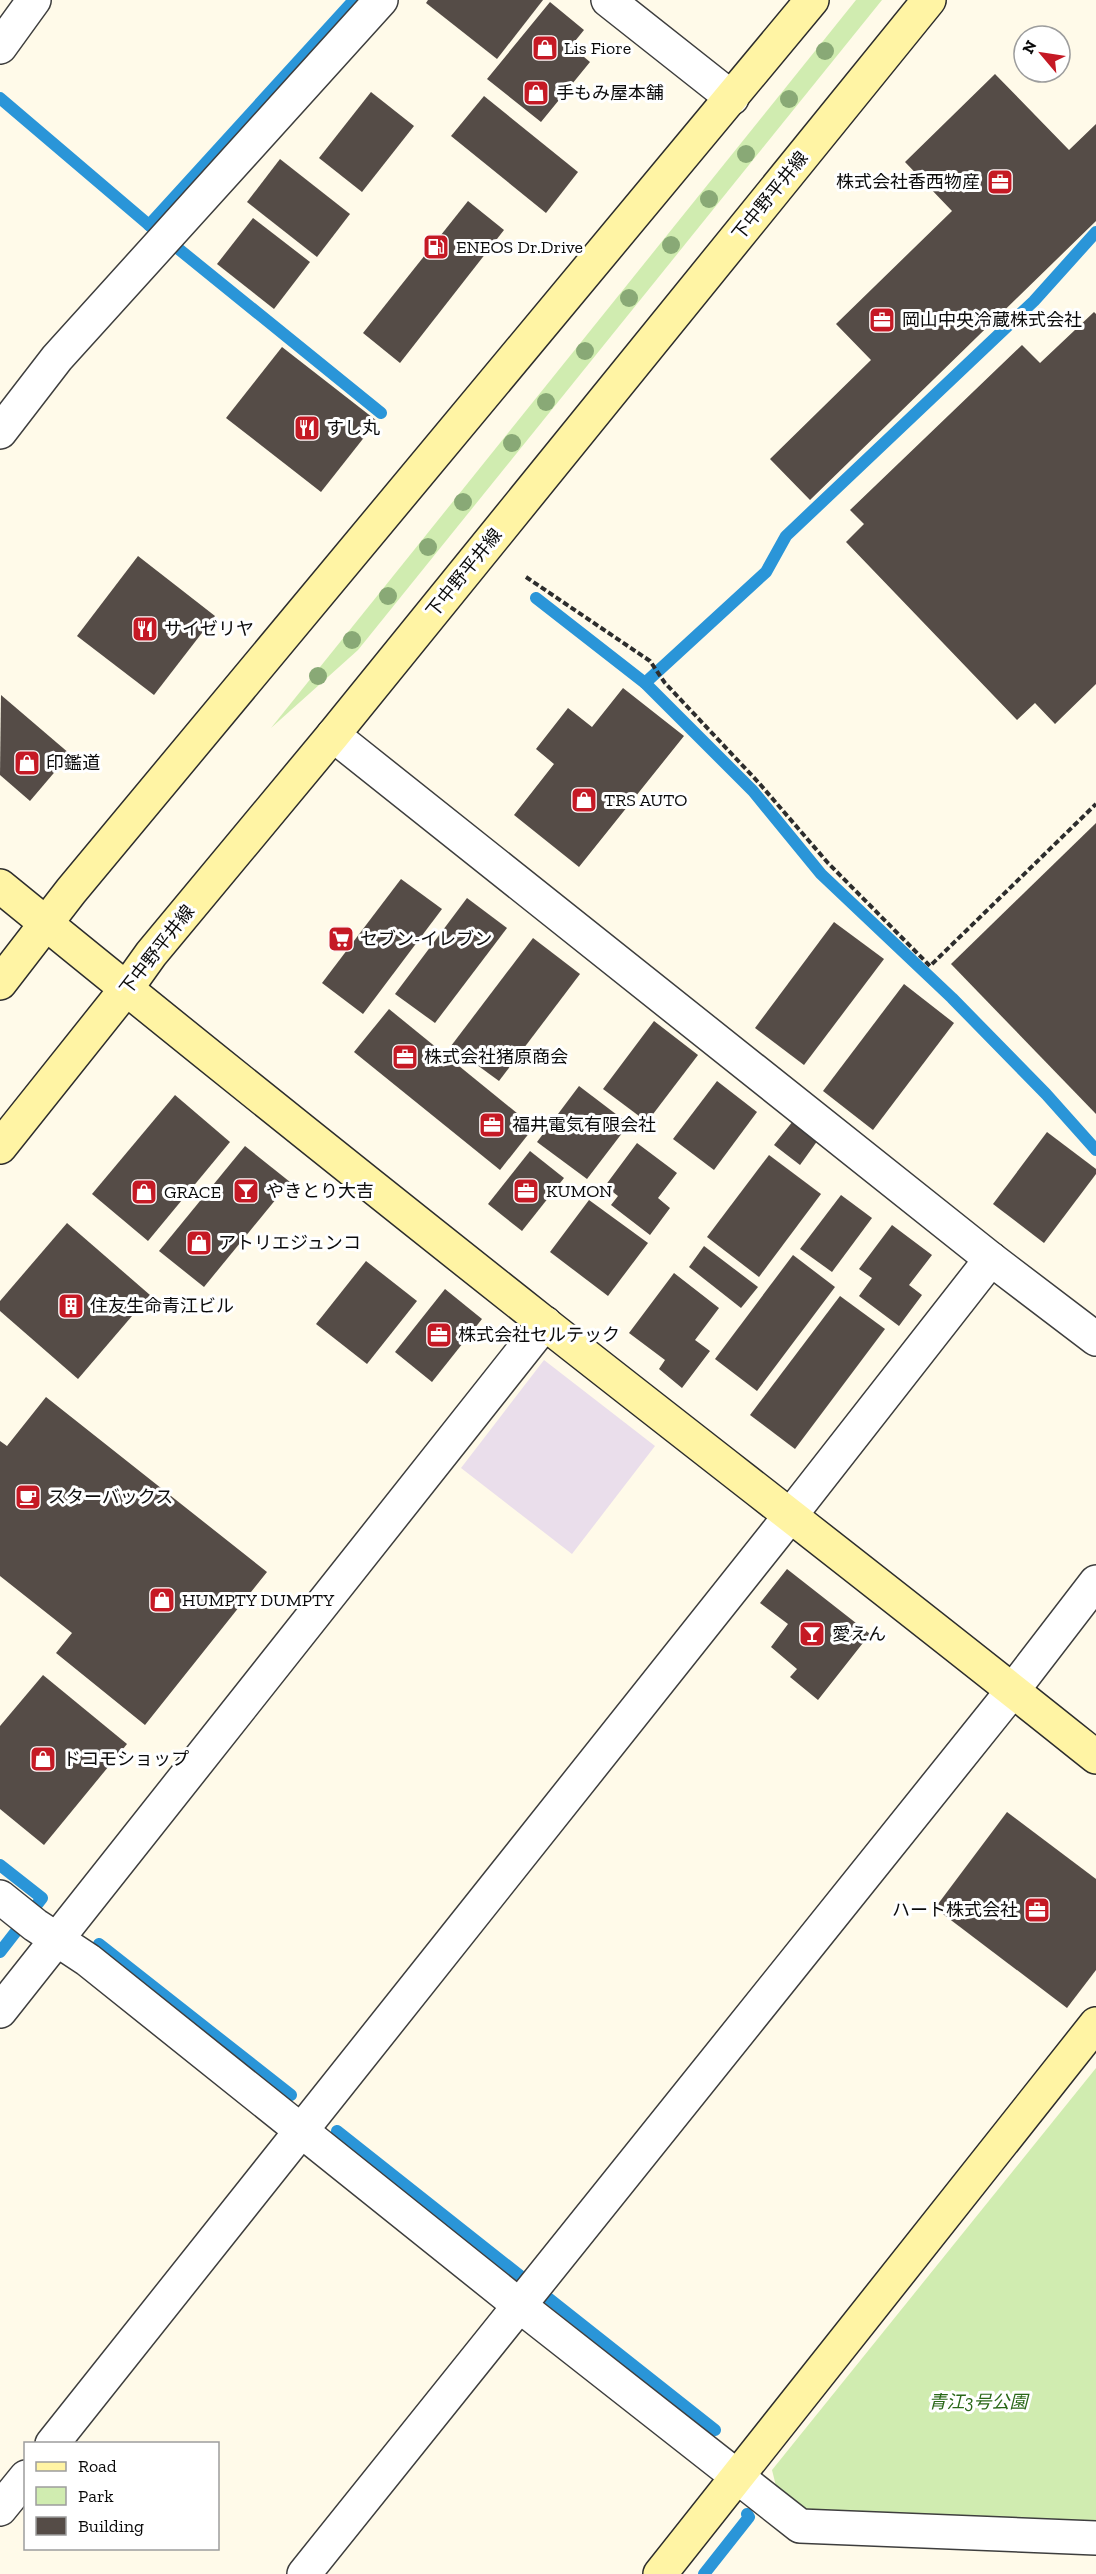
<svg xmlns="http://www.w3.org/2000/svg" width="1096" height="2574" font-family="'Zilla Slab','Noto Sans JP',serif">
<rect width="100%" height="100%" fill="#fffae9"/>
<polygon fill="#eadeeb" points="544,1360 655,1446 572,1554 461,1468"/>
<g fill="#d0ecb0">
<polygon points="856,0 882,0 358,650 271,728"/>
<polygon points="1096,2068 1096,2527 806,2514 778,2494 772,2470"/>
</g>
<g fill="none" stroke-linecap="round" stroke-linejoin="round">
<g stroke="#2a95d8" stroke-width="12">
<polyline points="0,98 149,225 381,413"/>
<polyline points="149,225 354,0"/>
<polyline points="536,598 645,683 753,791 821,874 952,998 1046,1094 1096,1150"/>
<polyline points="645,683 766,572 786,536 1034,301 1096,232"/>
<polyline points="0,1865 42,1898 0,1952"/>
<polyline points="99,1944 291,2095"/>
<polyline points="337,2131 715,2430"/>
<polyline points="704,2574 749,2517 747,2514"/>
</g>
</g>
<g fill="#554c47">
<polygon points="428,0 543,0 497,59 426,3"/>
<polygon points="550,2 584,30 571,46 590,62 541,122 487,79"/>
<polygon points="995,74 1069,150 1096,124 1096,221 810,500 770,459 871,360 836,324 952,211 905,162"/>
<polygon points="371,92 414,126 362,192 319,158"/>
<polygon points="484,96 578,172 546,213 451,136"/>
<polygon points="280,159 350,214 317,257 247,202"/>
<polygon points="468,201 504,230 400,363 363,333"/>
<polygon points="253,218 310,262 274,309 217,264"/>
<polygon points="1094,312 1096,314 1096,684 1055,724 1035,703 1017,720 846,542 864,524 850,510 1022,345 1040,363"/>
<polygon points="282,347 377,421 321,492 226,418"/>
<polygon points="138,556 215,616 154,695 77,636"/>
<polygon points="623,688 684,736 579,867 514,815 554,764 536,749 568,708 592,727"/>
<polygon points="1,695 70,754 30,801 0,775"/>
<polygon points="1096,823 1096,1114 951,964"/>
<polygon points="401,879 442,909 363,1014 322,983"/>
<polygon points="467,898 507,928 435,1023 395,994"/>
<polygon points="834,922 884,959 804,1065 755,1028"/>
<polygon points="533,938 580,974 499,1081 451,1046"/>
<polygon points="904,984 954,1023 873,1130 823,1091"/>
<polygon points="389,1009 534,1127 500,1170 354,1052"/>
<polygon points="654,1021 698,1055 647,1122 603,1089"/>
<polygon points="717,1081 757,1112 714,1170 673,1139"/>
<polygon points="579,1086 629,1124 587,1179 537,1142"/>
<polygon points="175,1095 230,1142 148,1241 92,1194"/>
<polygon points="793,1121 818,1140 800,1165 774,1145"/>
<polygon points="1047,1132 1096,1169 1096,1174 1044,1243 993,1204"/>
<polygon points="637,1143 677,1173 658,1198 670,1208 650,1235 611,1205 618,1196 605,1186"/>
<polygon points="245,1146 290,1182 204,1287 159,1251"/>
<polygon points="530,1151 564,1178 522,1231 488,1204"/>
<polygon points="769,1155 821,1194 759,1277 707,1237"/>
<polygon points="841,1195 872,1218 832,1272 800,1249"/>
<polygon points="589,1200 648,1243 608,1296 550,1252"/>
<polygon points="67,1223 150,1295 78,1379 0,1311 0,1301"/>
<polygon points="892,1225 932,1255 909,1285 922,1295 899,1326 859,1296 872,1278 859,1269"/>
<polygon points="704,1246 758,1287 741,1308 689,1267"/>
<polygon points="793,1255 835,1287 757,1391 715,1359"/>
<polygon points="366,1261 417,1301 367,1364 316,1324"/>
<polygon points="674,1273 719,1308 695,1340 710,1351 682,1388 659,1369 665,1360 629,1333"/>
<polygon points="445,1289 482,1319 432,1382 395,1352"/>
<polygon points="840,1296 885,1329 795,1449 750,1415"/>
<polygon points="46,1397 267,1572 145,1725 56,1653 72,1633 0,1576 0,1441 7,1446"/>
<polygon points="787,1569 870,1634 818,1700 790,1677 797,1669 771,1647 788,1624 760,1603"/>
<polygon points="43,1675 127,1744 44,1845 0,1809 0,1726"/>
<polygon points="1007,1812 1096,1879 1096,1970 1067,2008 935,1908"/>
</g>
<g fill="none" stroke-linecap="round" stroke-linejoin="round">
<g stroke="#3e3e3e" stroke-width="36">
<g id="street">
<polyline points="608,0 732,98"/>
<polyline points="0,47 34,0"/>
<polyline points="0,432 57,358 381,0"/>
<polyline points="333,735 991,1259 1096,1339"/>
<polyline points="0,1897 35,1925 88,1960 520,2306 800,2526 1096,2538"/>
<polyline points="0,2011 545,1323"/>
<polyline points="52,2444 775,1535 991,1259"/>
<polyline points="0,2509 26,2477"/>
<polyline points="304,2574 1013,1690 1096,1582"/>
</g>
</g>
<g stroke="#2d2d2d" stroke-width="36">
<g id="secondary">
<path d="M0 886C180 1033 361 1178 543 1322 727 1467 913 1610 1096 1757"/>
<polyline points="0,983 71,891 812,0"/>
<polyline points="0,1147 126,989 151,954 333,735 929,0"/>
<polyline points="660,2574 1096,2024"/>
</g>
</g>
<polyline stroke="#2d2d2d" stroke-width="4" stroke-dasharray="6 3" stroke-linecap="butt" points="526,577 650,661 665,683 759,783 828,863 930,966 1096,804"/>
<use href="#street" stroke="#fff" stroke-width="33"/>
<use href="#secondary" stroke="#fff4a4" stroke-width="33"/>
</g>
<g fill="#89a976">
<circle cx="825" cy="51" r="9"/>
<circle cx="789" cy="99" r="9"/>
<circle cx="746" cy="154" r="9"/>
<circle cx="709" cy="199" r="9"/>
<circle cx="671" cy="245" r="9"/>
<circle cx="629" cy="298" r="9"/>
<circle cx="585" cy="351" r="9"/>
<circle cx="546" cy="402" r="9"/>
<circle cx="512" cy="443" r="9"/>
<circle cx="463" cy="502" r="9"/>
<circle cx="428" cy="547" r="9"/>
<circle cx="388" cy="596" r="9"/>
<circle cx="352" cy="640" r="9"/>
<circle cx="318" cy="676" r="9"/>
</g>
<defs>
<g id="shop-square" transform="scale(1.35)"><rect x="-9" y="-9" width="18" height="18" rx="4" fill="#c51924" stroke="#fff"/><path d="M-5-2.5h2.3a2.7 3.5 0 0 1 5.4 0H5L5.5 6h-11ZM-1.5-2.5h3a1.5 2.3 0 0 0-3 0Z" fill="#fff"/></g>
<g id="office-square" transform="scale(1.35)"><rect x="-9" y="-9" width="18" height="18" rx="4" fill="#c51924" stroke="#fff"/><path d="M-6-3h4V-5.5h4V-3h4V5H-6ZM-1-4.5V-3h2v-1.5ZM-6 0V1H6V0Z" fill="#fff"/></g>
<g id="fuel-square" transform="scale(1.35)"><rect x="-9" y="-9" width="18" height="18" rx="4" fill="#c51924" stroke="#fff"/><path d="M-5.5-6h7V0h2V4h1.3V-2.5L3-4.5l.8-.8L6-3V5H2.5V1h-1V6h-7ZM-4.2-4.7v3.2H.2V-4.7Z" fill="#fff"/></g>
<g id="restaurant-square" transform="scale(1.35)"><rect x="-9" y="-9" width="18" height="18" rx="4" fill="#c51924" stroke="#fff"/><path d="M-5-6h1v4h1v-4h1v4h1v-4h1v5L-1.5 .5V6h-2V.5L-5-1ZM5-6V6H3V1.5H1.5Q1.5-4 5-6Z" fill="#fff"/></g>
<g id="supermarket-square" transform="scale(1.35)"><rect x="-9" y="-9" width="18" height="18" rx="4" fill="#c51924" stroke="#fff"/><path d="M-6-5.5h2.5l.6 2H6L4.5 2H-2.5L-4.4-4H-6ZM-1.5 3.2a1.3 1.3 0 1 0 .1 0ZM3 3.2a1.3 1.3 0 1 0 .1 0Z" fill="#fff"/></g>
<g id="bar-square" transform="scale(1.35)"><rect x="-9" y="-9" width="18" height="18" rx="4" fill="#c51924" stroke="#fff"/><path d="M-6-5H6L.8 .8V4.5H3.5V6h-7V4.5H-.8V.8Z" fill="#fff"/></g>
<g id="building-square" transform="scale(1.35)"><rect x="-9" y="-9" width="18" height="18" rx="4" fill="#c51924" stroke="#fff"/><path d="M-4-6H4V6H1V3H-1V6H-4ZM-2.5-4.3h1.7v1.8h-1.7ZM.8-4.3h1.7v1.8H.8ZM-2.5-1h1.7V.8h-1.7ZM.8-1h1.7V.8H.8Z" fill="#fff"/></g>
<g id="cafe-square" transform="scale(1.35)"><rect x="-9" y="-9" width="18" height="18" rx="4" fill="#c51924" stroke="#fff"/><path d="M-5.5-4.5H6V0H3Q3 3.5 0 3.5H-2.5Q-5.5 3.5-5.5 0ZM3-3.2v2h1.7v-2ZM-6 4.5H4V6H-6Z" fill="#fff"/></g>
</defs>
<g fill-rule="evenodd">
<use href="#shop-square" x="545" y="48"/>
<use href="#shop-square" x="536" y="93"/>
<use href="#office-square" x="1000" y="182"/>
<use href="#fuel-square" x="436" y="247"/>
<use href="#office-square" x="882" y="320"/>
<use href="#restaurant-square" x="307" y="428"/>
<use href="#restaurant-square" x="145" y="629"/>
<use href="#shop-square" x="27" y="763"/>
<use href="#shop-square" x="584" y="800"/>
<use href="#supermarket-square" x="341" y="939"/>
<use href="#office-square" x="405" y="1057"/>
<use href="#office-square" x="492" y="1125"/>
<use href="#bar-square" x="246" y="1191"/>
<use href="#office-square" x="526" y="1191"/>
<use href="#shop-square" x="144" y="1192"/>
<use href="#shop-square" x="199" y="1243"/>
<use href="#building-square" x="71" y="1306"/>
<use href="#office-square" x="439" y="1335"/>
<use href="#cafe-square" x="28" y="1497"/>
<use href="#shop-square" x="162" y="1600"/>
<use href="#bar-square" x="812" y="1634"/>
<use href="#shop-square" x="43" y="1759"/>
<use href="#office-square" x="1037" y="1910"/>
</g>
<g text-anchor="middle" dominant-baseline="central" stroke-width="6" stroke-linejoin="round" paint-order="stroke">
<g font-size="18" fill="#0b0b0b" stroke="#fff" text-anchor="start">
<text x="564" y="48">Lis Fiore</text>
<text x="556" y="93">手もみ屋本舗</text>
<text x="980" y="182" text-anchor="end">株式会社香西物産</text>
<text x="456" y="247">ENEOS Dr.Drive</text>
<text x="902" y="320">岡山中央冷蔵株式会社</text>
<text x="326" y="428">すし丸</text>
<text x="164" y="629">サイゼリヤ</text>
<text x="46" y="763">印鑑道</text>
<text x="604" y="800">TRS AUTO</text>
<text x="360" y="939">セブン-イレブン</text>
<text x="424" y="1057">株式会社猪原商会</text>
<text x="512" y="1125">福井電気有限会社</text>
<text x="266" y="1191">やきとり大吉</text>
<text x="546" y="1191">KUMON</text>
<text x="164" y="1192">GRACE</text>
<text x="218" y="1243">アトリエジュンコ</text>
<text x="90" y="1306">住友生命青江ビル</text>
<text x="458" y="1335">株式会社セルテック</text>
<text x="48" y="1497">スターバックス</text>
<text x="182" y="1600">HUMPTY DUMPTY</text>
<text x="832" y="1634">愛えん</text>
<text x="63" y="1759">ドコモショップ</text>
<text x="1018" y="1910" text-anchor="end">ハート株式会社</text>
</g>
<g font-size="18" fill="#0b0b0b" stroke="#fff">
<text transform="translate(770 196) rotate(-51)">下中野平井線</text>
<text transform="translate(464 573) rotate(-51)">下中野平井線</text>
<text transform="translate(157 950) rotate(-52)">下中野平井線</text>
</g>
<g font-size="18" font-style="italic" fill="#296717" stroke="#fff">
<text x="978" y="2402">青江3号公園</text>
</g>
</g>
<rect x="24" y="2442" width="195" height="108" fill="#ffffff" stroke="#9d9d9d" stroke-width="1.5"/>
<rect x="36" y="2462" width="30" height="9" fill="#fff4a4" stroke="#9d9d9d" stroke-width="1.5"/>
<text x="78" y="2472" font-size="18" fill="#0b0b0b">Road</text>
<rect x="36" y="2487" width="30" height="18" fill="#d0ecb0" stroke="#9d9d9d" stroke-width="1.5"/>
<text x="78" y="2502" font-size="18" fill="#0b0b0b">Park</text>
<rect x="36" y="2517" width="30" height="18" fill="#554c47" stroke="#9d9d9d" stroke-width="1.5"/>
<text x="78" y="2532" font-size="18" fill="#0b0b0b">Building</text>
<g transform="translate(1042 54) rotate(299)"><circle r="28" fill="#ffffff" stroke="#9d9d9d" stroke-width="1.5"/>
<path d="M0-4.5L10 22L0 15L-10 22Z" fill="#c51924"/>
<text y="-9" font-size="16" font-weight="bold" text-anchor="middle" fill="#0b0b0b">N</text>
</g>
</svg>
